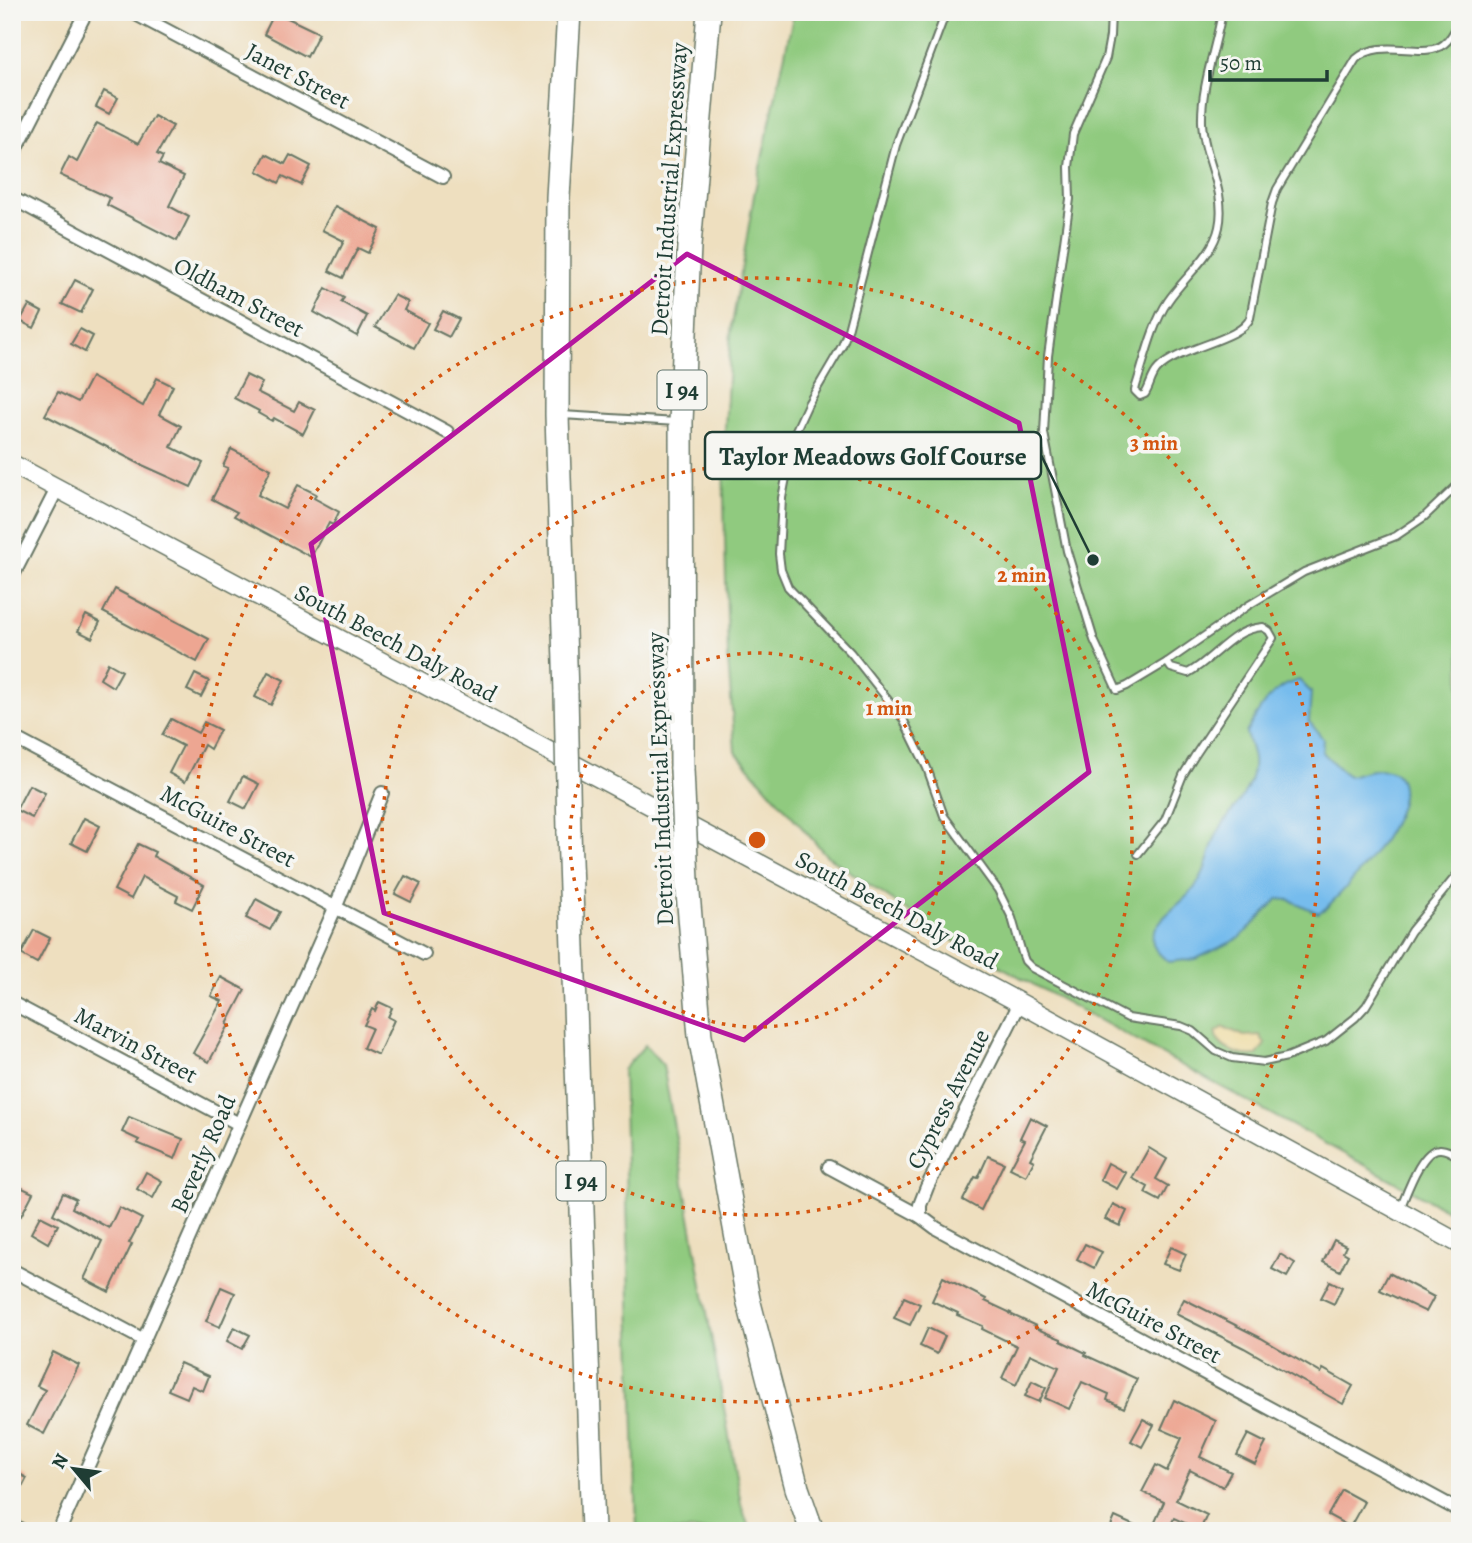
<svg xmlns="http://www.w3.org/2000/svg" width="1472" height="1543" font-family="Alegreya,serif">
<rect width="100%" height="100%" fill="#f6f6f2"/>
<filter id="ink" filterUnits="userSpaceOnUse"><feTurbulence type="fractalNoise" baseFrequency=".0143" numOctaves="2"/><feDisplacementMap in="SourceGraphic" scale="14" xChannelSelector="R" yChannelSelector="G"/><feConvolveMatrix kernelMatrix="1 2 1 2 8 2 1 2 1" color-interpolation-filters="sRGB"/></filter>
<filter id="wash" filterUnits="userSpaceOnUse"><feTurbulence type="fractalNoise" baseFrequency=".00686" numOctaves="4" result="noise"/><feDisplacementMap in="SourceGraphic" scale="28" xChannelSelector="R" yChannelSelector="G"/><feGaussianBlur stdDeviation="1.57" result="paint"/><feColorMatrix in="noise" values="0 0 0 0 0 0 0 0 0 0 0 0 0 0 0 0 0 1.4 0 .05"/><feComposite in="paint" operator="in"/></filter>
<g filter="url(#wash)">
<rect width="100%" height="100%" fill="#eedfbf"/>
<g fill="#90ca7f" stroke="#58845a" stroke-width="2">
<polygon points="794,12 1460,12 1460,1217 941,934 826,855 735,751 728,659 723,460 731,331 754,195"/>
<polygon points="645,1045 663,1065 741,1504 750,1531 637,1531 623,1070"/>
</g>
<path fill="#eeda9e" stroke="#868c69" stroke-width="2" d="M1224 1027 1244 1036 1260 1035 1265 1044 1257 1055C1242 1057 1223 1051 1216 1037V1032Z"/>
<path fill="#76bced" stroke="#4a7c90" stroke-width="2" d="M1299 680 1311 692 1309 721 1323 739 1322 752C1332 760 1338 770 1349 776 1365 771 1395 761 1401 782 1412 817 1350 885 1326 908L1318 913 1290 900 1278 899 1240 938 1196 959 1168 962C1160 954 1150 948 1153 935 1157 917 1184 903 1195 887 1208 870 1209 849 1218 832 1231 810 1256 787 1253 759 1252 751 1248 741 1246 733 1259 709 1271 687 1299 680Z"/>
<g id="blocks">
<g fill="#eda692">
<polygon points="275,12 319,33 307,57 264,34"/>
<polygon points="104,91 118,98 109,114 96,107"/>
<polygon points="154,116 173,126 157,154 163,157 159,164 184,176 169,206 189,217 177,241 107,205 110,198 60,175 69,157 77,162 97,123 138,144"/>
<polygon points="266,154 285,164 290,155 311,166 301,185 283,176 279,183 257,171"/>
<polygon points="335,206 380,229 368,253 358,248 343,278 329,271 344,241 322,230"/>
<polygon points="75,280 93,289 81,313 62,304"/>
<polygon points="326,288 344,298 341,302 367,316 357,336 314,312"/>
<polygon points="394,295 408,302 404,310 428,323 414,348 375,327"/>
<polygon points="29,305 42,312 34,328 20,321"/>
<polygon points="443,311 459,319 449,337 433,329"/>
<polygon points="80,329 93,336 85,352 71,344"/>
<polygon points="246,375 262,383 257,392 294,411 299,402 315,410 303,434 274,418 272,421 258,413 259,411 234,398"/>
<polygon points="91,377 143,406 157,378 173,386 159,414 181,426 171,447 203,463 191,487 140,464 45,415 58,392 78,402"/>
<polygon points="231,449 271,469 258,495 285,509 298,485 316,494 314,498 339,512 333,525 329,523 311,557 234,516 237,512 212,499 228,468 223,466"/>
<polygon points="115,589 209,639 197,662 103,612"/>
<polygon points="86,615 100,622 92,638 78,631"/>
<polygon points="108,663 122,671 113,687 100,679"/>
<polygon points="268,672 284,680 271,705 255,697"/>
<polygon points="195,674 209,681 201,697 187,690"/>
<polygon points="171,719 198,733 204,722 220,730 210,749 204,745 185,782 169,773 183,746 162,735"/>
<polygon points="243,776 259,784 246,809 230,801"/>
<polygon points="29,785 45,793 32,818 16,810"/>
<polygon points="84,818 100,826 87,851 71,843"/>
<polygon points="138,844 155,852 153,856 204,885 192,909 176,901 178,896 142,877 131,899 114,890"/>
<polygon points="405,876 421,884 411,902 395,894"/>
<polygon points="256,899 280,912 270,930 246,918"/>
<polygon points="34,930 50,938 37,963 21,954"/>
<polygon points="221,977 245,990 227,1024 229,1025 209,1062 193,1053 222,1001 211,996"/>
<polygon points="379,1002 392,1008 388,1017 394,1020 378,1055 363,1048 372,1028 364,1025 372,1009 375,1011"/>
<polygon points="129,1117 183,1139 175,1159 137,1143 139,1140 122,1132"/>
<polygon points="1030,1117 1047,1126 1030,1159 1034,1161 1026,1176 1010,1168 1025,1140 1020,1138"/>
<polygon points="1149,1148 1167,1159 1156,1179 1168,1186 1160,1201 1145,1193 1148,1187 1132,1178"/>
<polygon points="988,1156 1004,1163 981,1210 963,1200 975,1177 978,1178"/>
<polygon points="1108,1163 1126,1173 1117,1189 1100,1180"/>
<polygon points="146,1172 162,1181 153,1198 137,1189"/>
<polygon points="16,1185 33,1193 21,1216 12,1212 12,1194"/>
<polygon points="63,1193 76,1199 72,1208 109,1228 119,1207 142,1219 129,1243 132,1244 109,1292 84,1279 102,1241 53,1214"/>
<polygon points="1113,1204 1127,1211 1120,1226 1105,1219"/>
<polygon points="40,1216 58,1225 48,1243 31,1233"/>
<polygon points="1334,1240 1346,1246 1343,1252 1348,1255 1340,1271 1323,1262"/>
<polygon points="1085,1244 1102,1252 1094,1268 1077,1259"/>
<polygon points="1171,1247 1186,1254 1179,1270 1163,1264"/>
<polygon points="1280,1254 1295,1263 1287,1277 1272,1269"/>
<polygon points="1389,1273 1434,1297 1426,1312 1380,1290"/>
<polygon points="943,1277 986,1299 985,1301 1011,1313 1010,1314 1036,1326 1035,1328 1061,1339 1061,1341 1086,1353 1085,1355 1137,1379 1124,1408 1107,1400 1109,1394 1082,1382 1069,1409 1045,1398 1059,1367 1030,1354 1016,1385 1002,1378 1017,1346 982,1329 983,1326 957,1315 958,1313 932,1301"/>
<polygon points="1330,1281 1342,1287 1334,1304 1321,1298"/>
<polygon points="221,1287 235,1293 220,1327 206,1321"/>
<polygon points="904,1297 920,1304 910,1325 894,1318"/>
<polygon points="1184,1299 1261,1338 1321,1373 1323,1369 1353,1386 1343,1404 1244,1348 1176,1314"/>
<polygon points="234,1327 250,1335 242,1349 227,1341"/>
<polygon points="928,1328 945,1336 937,1354 920,1346"/>
<polygon points="53,1352 79,1365 44,1434 27,1425 45,1390 37,1386"/>
<polygon points="180,1363 209,1376 203,1391 192,1386 187,1398 168,1390"/>
<polygon points="1032,1381 1046,1388 1039,1402 1025,1396"/>
<polygon points="1174,1400 1216,1421 1200,1457 1231,1472 1223,1487 1190,1470 1176,1500 1207,1515 1200,1530 1174,1518 1168,1531 1151,1531 1164,1502 1142,1492 1156,1465 1167,1471 1182,1438 1161,1429"/>
<polygon points="1143,1419 1154,1425 1142,1447 1131,1441"/>
<polygon points="1248,1434 1266,1443 1255,1464 1237,1455"/>
<polygon points="12,1470 27,1478 12,1507"/>
<polygon points="1342,1490 1364,1502 1350,1527 1328,1515"/>
<polygon points="1115,1517 1146,1531 1109,1531"/>
</g>
</g>
</g>
<g filter="url(#ink)">
<use href="#blocks" fill-opacity="0" stroke="#677665" stroke-width="2"/>
<g fill="none" stroke-linecap="round" stroke-linejoin="round">
<g stroke="#677665" stroke-width="10">
<g id="lane">
<polyline points="946,12 896,145 848,330 842,346 808,404 795,432 782,498 779,554 781,570 788,587 851,653 903,719 927,768 944,816 998,890 1012,918 1022,953 1025,961 1032,968 1128,1018 1181,1026 1193,1031 1216,1051 1232,1058 1264,1062 1287,1057 1326,1041 1355,1018 1366,1006 1411,931 1460,871"/>
<polyline points="1111,12 1110,36 1106,58 1073,134 1069,167 1070,199 1048,356 1044,433 1067,551 1094,640 1117,690 1127,686 1167,662"/>
<path d="M1222 12C1216 48 1201 86 1202 122 1203 158 1227 190 1219 227 1213 256 1184 277 1168 301 1152 325 1145 358 1136 386L1135 391 1140 396 1145 394C1150 387 1151 376 1158 369 1179 347 1242 340 1250 318L1272 203 1277 189 1356 59C1381 36 1424 60 1444 44 1452 38 1456 28 1460 20"/>
<polyline points="562,415 677,422"/>
<path d="M1138 854 1165 820 1183 775 1194 757 1273 638 1269 631 1263 627C1231 629 1215 659 1188 673L1171 668 1167 662 1249 605 1304 572 1396 536 1424 517 1460 483"/>
<path d="M1400 1209C1407 1193 1421 1150 1439 1149 1446 1148 1454 1154 1460 1158"/>
</g>
</g>
<g stroke="#677665" stroke-width="16">
<g id="street">
<polyline points="132,12 443,177"/>
<polyline points="12,157 86,12"/>
<polyline points="12,198 447,432"/>
<polyline points="12,577 57,489"/>
<polyline points="12,737 424,954"/>
<polyline points="12,1003 239,1124"/>
<polyline points="829,1167 920,1216 936,1228 1460,1511"/>
<polyline points="920,1216 920,1205 927,1187 1020,1003"/>
<polyline points="12,1270 144,1340"/>
<polyline points="12,1525 23,1531"/>
<polyline points="59,1531 336,906 382,793"/>
<polyline points="1459,1531 1460,1529"/>
</g>
</g>
<g stroke="#677665" stroke-width="21">
<polyline id="secondary" points="12,464 1020,1003 1460,1244"/>
</g>
<g stroke="#677665" stroke-width="26">
<g id="highway">
<polyline points="566,693 557,415 558,197 569,12"/>
<polyline points="682,769 681,422 689,246 709,12"/>
<polyline points="569,831 593,1531"/>
<polyline points="687,881 700,1036 748,1299 797,1488 812,1531"/>
</g>
</g>
<use href="#lane" stroke="#fff" stroke-width="6"/>
<use href="#street" stroke="#fff" stroke-width="12"/>
<use href="#secondary" stroke="#fff" stroke-width="18"/>
<use href="#highway" stroke="#fff" stroke-width="23"/>
<g stroke="#677665" stroke-width="26" stroke-linecap="butt">
<g id="highway-bridge">
<polyline points="566,693 569,831"/>
<polyline points="682,769 687,881"/>
</g>
</g>
<use href="#highway-bridge" stroke="#fff" stroke-width="23"/>
</g>
</g>
<path fill="none" stroke="#b5179e" stroke-width="5" stroke-linejoin="round" d="M687 254 1019 423 1089 772 744 1040 384 913 311 544Z"/>
<g fill="none" stroke="#d45610" stroke-width="3.5" stroke-dasharray="3.5 7">
<circle cx="757" cy="840" r="187"/>
<circle cx="757" cy="840" r="375"/>
<circle cx="757" cy="840" r="562"/>
</g>
<g text-anchor="middle" dominant-baseline="central" stroke-width="7" stroke-linejoin="round" paint-order="stroke">
<g fill="#f6f6f2" stroke="#60746d" stroke-width="2">
<rect x="657.5" y="370.5" width="49" height="39" rx="5"/>
<rect x="556.5" y="1161.5" width="49" height="39" rx="5"/>
</g>
<g font-size="23" font-weight="bold" fill="#1f3d34">
<text x="682" y="390">I 94</text>
<text x="581" y="1181">I 94</text>
</g>
<g font-size="24" fill="#1f3d34" stroke="#f6f6f2">
<text transform="translate(298 76) rotate(28)">Janet Street</text>
<text transform="translate(669 189) rotate(-86)">Detroit Industrial Expressway</text>
<text transform="translate(239 297) rotate(28)">Oldham Street</text>
<text transform="translate(396 643) rotate(28)">South Beech Daly Road</text>
<text transform="translate(660 779) rotate(-92)">Detroit Industrial Expressway</text>
<text transform="translate(228 826) rotate(28)">McGuire Street</text>
<text transform="translate(897 910) rotate(28)">South Beech Daly Road</text>
<text transform="translate(136 1045) rotate(28)">Marvin Street</text>
<text transform="translate(948 1099) rotate(-63)">Cypress Avenue</text>
<text transform="translate(203 1154) rotate(-66)">Beverly Road</text>
<text transform="translate(1154 1322) rotate(28)">McGuire Street</text>
</g>
</g>
<circle cx="757" cy="840" r="10" fill="#d45610" stroke="#f6f6f2" stroke-width="3.5"/>
<g font-size="21" text-anchor="middle" font-weight="bold" fill="#d45610" stroke="#f6f6f2" stroke-width="7" stroke-linejoin="round" paint-order="stroke">
<text x="1154" y="450">3 min</text>
<text x="1022" y="582">2 min</text>
<text x="889" y="715">1 min</text>
</g>
<path fill="none" stroke="#1f3d34" stroke-width="2.5" d="M1093 560L1041 455"/>
<circle fill="#1f3d34" stroke="#f6f6f2" stroke-width="2.5" cx="1093" cy="560" r="7"/>
<rect fill="#f6f6f2" stroke="#1f3d34" stroke-width="2.5" x="705" y="432" width="336" height="47" rx="7"/>
<g font-size="26" text-anchor="middle" font-weight="bold" fill="#1f3d34">
<text x="873" y="465">Taylor Meadows Golf Course</text>
</g>
<rect width="1472" height="1543" fill="none" stroke="#f6f6f2" stroke-width="42"/>
<g transform="translate(74 1469) rotate(299)" stroke="#f6f6f2" stroke-width="5" paint-order="stroke">
<path d="M0-5L12 26L0 18L-12 26Z" fill="#1f3d34"/>
<text y="-10" font-size="19" font-weight="bold" text-anchor="middle" fill="#1f3d34">N</text>
</g>
<path d="M1210 70v10h117v-10" fill="none" stroke="#1f3d34" stroke-width="3.5"/>
<text x="1220" y="70" font-size="21" fill="#1f3d34" stroke="#f6f6f2" stroke-width="5" paint-order="stroke">50 m</text>
</svg>
